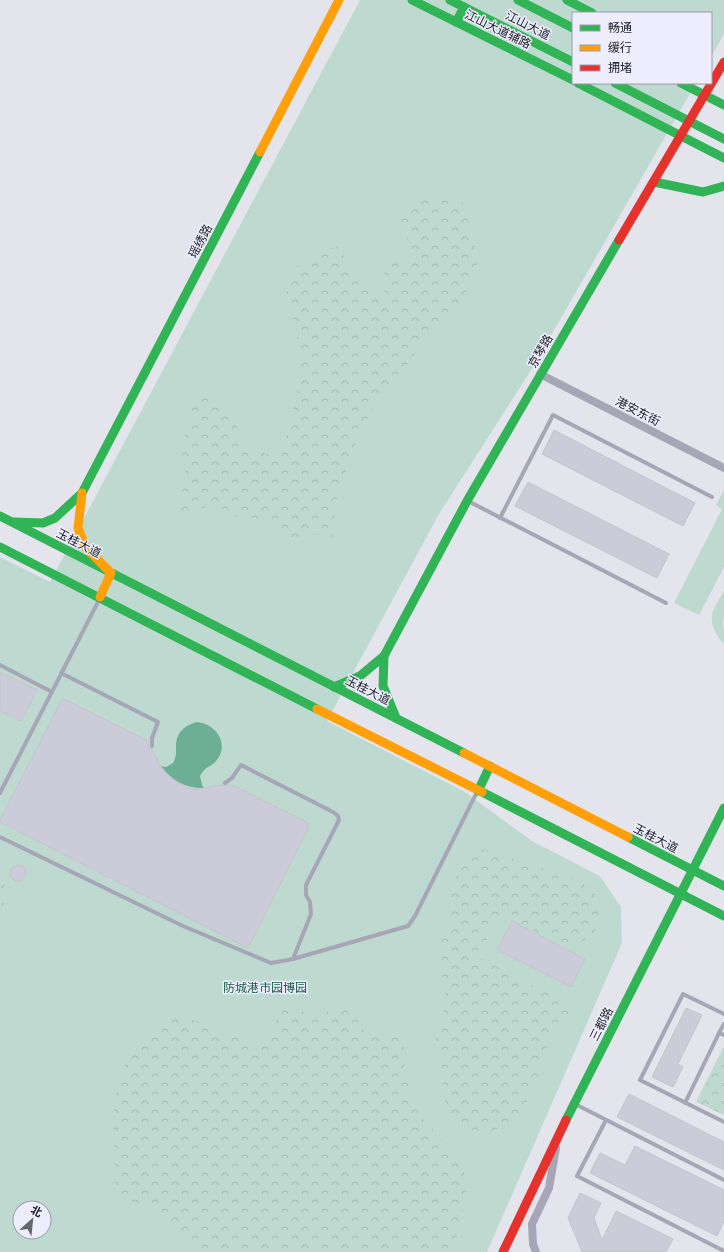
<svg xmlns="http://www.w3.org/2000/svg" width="724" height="1252" font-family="'Titillium Web','Noto Sans SC',sans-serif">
<defs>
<pattern id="forest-crowns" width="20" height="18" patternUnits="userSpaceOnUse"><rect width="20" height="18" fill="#bedad0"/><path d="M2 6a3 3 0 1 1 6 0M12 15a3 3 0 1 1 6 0" fill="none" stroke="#a3bbb3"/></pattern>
</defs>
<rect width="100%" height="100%" fill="#e4e4ed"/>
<g fill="#bedad0" fill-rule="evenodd">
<path d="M360 0H724V34L711 57V13H573V83H696L533 367 439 514 327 721 465 792 532 841 600 876 621 907 622 943 487 1252H0V557L50 582ZM20 1208H44V1232H20Z"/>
<polygon points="724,490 724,567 699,615 674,603 722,509 716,505"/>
<path d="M724 591V614L723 624 724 630V644C717 637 710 625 712 614 714 607 720 598 724 591Z"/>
</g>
<g fill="url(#forest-crowns)">
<polygon points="429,195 454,202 467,203 471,210 472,238 476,251 477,268 464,298 414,354 395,384 375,405 358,436 337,498 332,542 316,534 290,538 273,529 263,519 237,517 212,504 199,510 185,519 175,515 186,478 182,452 190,412 200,389 217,399 231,413 241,436 254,451 268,454 284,445 297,394 301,367 297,335 290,309 285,283 301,261 323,251 338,246 356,278 382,304 387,303 381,277 395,260 411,260 413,252 399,218 412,204"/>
<polygon points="481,848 574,879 592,890 604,909 595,932 571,950 500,914 478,957 581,1010 550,1040 535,1087 520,1116 491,1132 471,1130 446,1108 435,1034 447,1002 438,951 452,917 445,893 462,868"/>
<path d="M0 878C8 889 7 900 0 911Z"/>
<polygon points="349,1002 364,1032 403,1032 405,1074 419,1115 456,1154 468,1183 454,1252 188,1252 189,1243 172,1231 147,1206 116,1198 113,1118 120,1071 148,1035 178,1013 260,1048 267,1033 286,1007 320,1017 335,1005"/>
<polygon points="723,1048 724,1048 724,1115 696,1102"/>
</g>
<path fill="#6dae96" d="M197 722C217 724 230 745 216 761 210 768 205 766 200 776L202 785 204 788C185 788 172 781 161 766L166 767 173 763C177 756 176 751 176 744 177 731 186 725 197 722Z"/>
<g fill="#cbcbda" stroke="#c4c4ca">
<polygon points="554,430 695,503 683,526 542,454"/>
<polygon points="528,482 669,554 657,578 515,506"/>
<polygon points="0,672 37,690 21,721 0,711"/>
<polygon points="64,699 146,740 148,744 149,747 152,749 160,766 165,773 177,782 190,788 198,789 222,785 225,786 228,785 235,786 308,823 308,829 248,948 0,822 0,820 60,703 62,700"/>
<circle cx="18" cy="873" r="8"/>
<polygon points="512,921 585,959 571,987 497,950"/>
<polygon points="686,1008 702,1015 678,1064 683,1067 673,1087 652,1077"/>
<polygon points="629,1094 724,1142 724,1170 617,1117"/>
<polygon points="635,1146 724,1190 724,1221 717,1236 590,1173 600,1153 625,1165"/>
<polygon points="580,1193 601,1203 594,1218 602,1240 616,1211 673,1239 666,1252 582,1252 568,1218"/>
</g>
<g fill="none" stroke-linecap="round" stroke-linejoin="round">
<g stroke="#a6a6b6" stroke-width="4">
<polyline points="468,501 666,603"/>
<polyline points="500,518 553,415 712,497"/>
<polyline points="0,665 52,692"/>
<polyline points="61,673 158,722 152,738 152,746"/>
<polyline points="225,783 232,778 241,765 333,812 338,816 339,820 337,824 306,885 306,895 310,902 311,914 293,959"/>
<polyline points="0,793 99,600"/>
<polyline points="0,837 183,926 271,963 293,959 408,926 415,916 477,792"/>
<polyline points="724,1014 683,994 640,1080 724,1122"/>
<polyline points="724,1024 719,1033 724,1035"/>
<polyline points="685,1103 719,1033"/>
<polyline points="575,1104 724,1180"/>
<polyline points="606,1120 577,1176 724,1251"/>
</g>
<g stroke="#a6a6b6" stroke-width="8">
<polyline points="540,374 724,468"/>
<polyline points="536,1252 533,1244 532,1224 549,1188 556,1148"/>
</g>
<g stroke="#30b455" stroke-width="9">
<polyline points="412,0 573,80"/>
<polyline points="450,0 573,62"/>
<polyline points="518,0 573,28"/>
<polyline points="567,0 592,13"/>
<polyline points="456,22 464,7"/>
<polyline points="578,83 724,158"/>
<polyline points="615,83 724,139"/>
<polyline points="681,83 724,105"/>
<polyline points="654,182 703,192 724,186"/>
<polyline points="0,516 464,753"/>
<polyline points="14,522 43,523 55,518 82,493 260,152"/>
<polyline points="0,547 317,709"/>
<polyline points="384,656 383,686 396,718"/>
<polyline points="334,687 360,676 384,656 467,501 619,240"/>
<polyline points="478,791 490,766"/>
<polyline points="482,792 724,916"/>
<polyline points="628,837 724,886"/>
<polyline points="566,1120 724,808"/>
</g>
<g stroke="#ff9f0a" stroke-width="9">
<polyline points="260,152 339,0"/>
<polyline points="82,493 78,528 86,548 111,573 100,597"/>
<polyline points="317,709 482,792"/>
<polyline points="464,753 628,837"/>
</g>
<g stroke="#e5322d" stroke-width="9">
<polyline points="619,240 724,62"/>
<polyline points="503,1252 566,1120"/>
</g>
</g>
<g text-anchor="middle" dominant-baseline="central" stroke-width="3" stroke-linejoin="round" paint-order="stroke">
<g font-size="12" fill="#222228" stroke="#ededfe">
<text transform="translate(528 25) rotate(27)">江山大道</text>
<text transform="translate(498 29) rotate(26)">江山大道辅路</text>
<text transform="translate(200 241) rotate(-62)">瑶绣路</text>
<text transform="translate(540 351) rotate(-60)">京琴路</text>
<text transform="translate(638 411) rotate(27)">港安东街</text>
<text transform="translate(79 543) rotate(27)">玉桂大道</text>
<text transform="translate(368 690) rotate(27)">玉桂大道</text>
<text transform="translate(656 838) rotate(27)">玉桂大道</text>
<text transform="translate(601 1024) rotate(-63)">三都路</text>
</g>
<g font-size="12" fill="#155c40" stroke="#ededfe">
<text x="265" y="987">防城港市园博园</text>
</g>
</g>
<rect x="572" y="12" width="140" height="72" fill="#ededfe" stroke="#9c9ca8"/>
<rect x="580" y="25" width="20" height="6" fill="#30b455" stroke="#9c9ca8"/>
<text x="608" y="32" font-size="12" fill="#222228">畅通</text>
<rect x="580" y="45" width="20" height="6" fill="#ff9f0a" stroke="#9c9ca8"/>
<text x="608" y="52" font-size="12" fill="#222228">缓行</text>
<rect x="580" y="65" width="20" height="6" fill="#e5322d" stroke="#9c9ca8"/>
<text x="608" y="72" font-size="12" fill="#222228">拥堵</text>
<g transform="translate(32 1220) rotate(27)"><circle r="19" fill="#ededfe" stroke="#9c9ca8"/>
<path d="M0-3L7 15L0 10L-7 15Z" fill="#66666d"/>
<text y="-6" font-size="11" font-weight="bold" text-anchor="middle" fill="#222228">北</text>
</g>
</svg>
